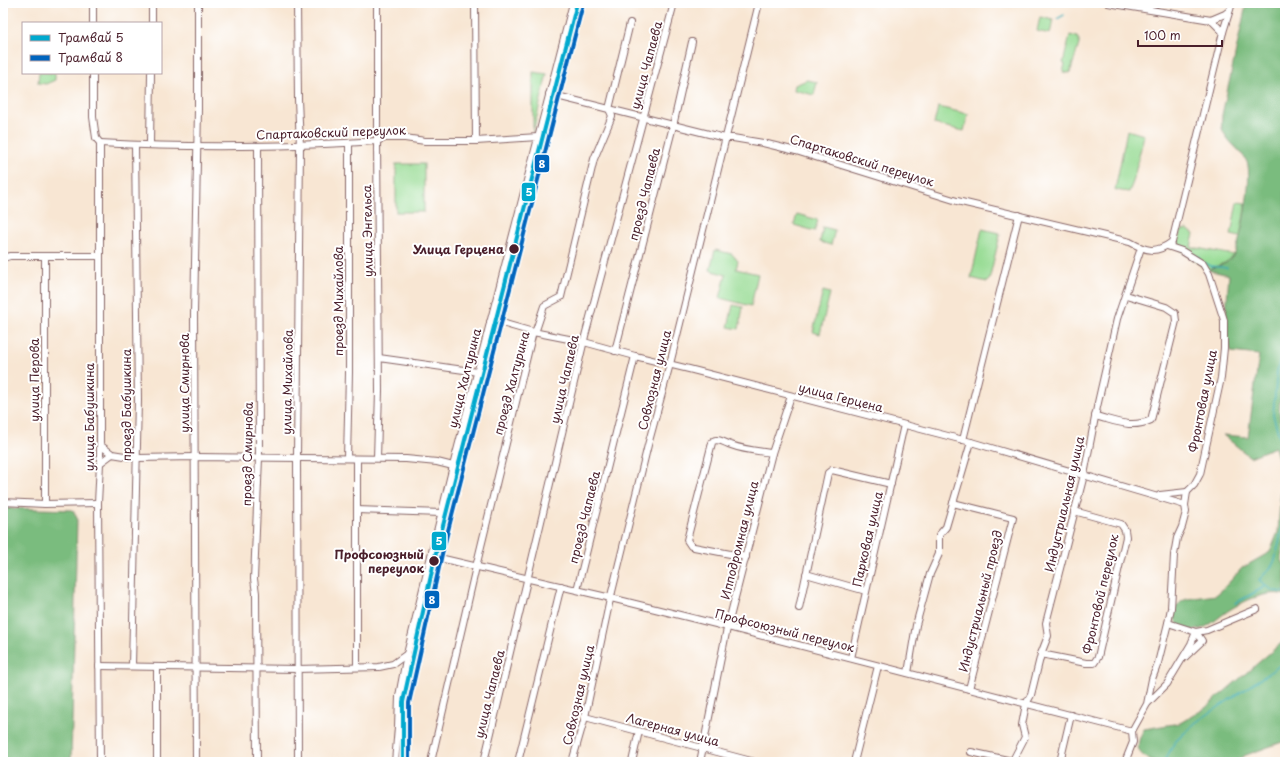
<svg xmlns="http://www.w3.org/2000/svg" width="1288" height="765" font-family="'Playpen Sans',sans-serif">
<rect width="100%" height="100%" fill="#fff"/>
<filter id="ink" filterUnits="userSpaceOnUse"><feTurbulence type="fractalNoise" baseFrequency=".025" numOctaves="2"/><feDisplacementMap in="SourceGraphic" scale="8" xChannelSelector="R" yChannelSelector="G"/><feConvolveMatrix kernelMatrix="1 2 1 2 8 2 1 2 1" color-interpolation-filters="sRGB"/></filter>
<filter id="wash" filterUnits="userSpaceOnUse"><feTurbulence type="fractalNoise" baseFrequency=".012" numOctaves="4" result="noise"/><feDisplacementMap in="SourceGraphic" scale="16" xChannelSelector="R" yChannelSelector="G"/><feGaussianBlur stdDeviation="0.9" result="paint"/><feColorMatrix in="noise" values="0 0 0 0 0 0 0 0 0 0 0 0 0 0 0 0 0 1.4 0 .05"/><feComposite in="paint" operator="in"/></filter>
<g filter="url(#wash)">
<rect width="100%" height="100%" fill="#f8e6d3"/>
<g fill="#98dc94" stroke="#717e60">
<polygon points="1040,17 1053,20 1050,34 1037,31"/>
<polygon points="1070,35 1077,37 1079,40 1079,44 1070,73 1063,72 1065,64 1063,63"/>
<polygon points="533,72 547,74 533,133"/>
<polygon points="39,73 55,73 55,80 46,84 38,83"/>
<polygon points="807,80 817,82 814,95 794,90 795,85"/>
<polygon points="938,107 968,114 964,131 934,124"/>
<polygon points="1127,130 1144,135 1133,182 1129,192 1115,190"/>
<rect x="396" y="164" width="28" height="48"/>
<polygon points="1237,202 1246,203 1240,237 1231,235"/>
<polygon points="797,214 818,220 815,231 794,225"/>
<polygon points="823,227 835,230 831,245 820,242"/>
<polygon points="982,229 999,233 1000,235 989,280 987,282 971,278"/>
<path d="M1187 229 1194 234 1191 247 1234 255C1227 264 1217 266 1207 270L1177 247 1180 232 1182 230Z"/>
<polygon points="715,250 732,254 738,261 736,269 758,274 751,306 720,298 726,275 710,270"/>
<polygon points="823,291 830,293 820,334 813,332"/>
<polygon points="733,305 743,307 739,329 728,327"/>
</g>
<g fill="#7abc7e" stroke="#626e54">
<path d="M1264 3H1285V370C1281 393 1275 417 1285 438V540L1282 552V560L1285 566V595C1267 589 1239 603 1225 613 1215 620 1205 631 1192 630 1188 630 1182 627 1178 625L1175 619 1174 612 1177 606 1182 601 1187 599 1216 595 1224 588 1242 568 1270 552 1278 532 1282 472 1275 447 1250 457 1223 435 1248 437 1259 355 1231 352 1225 325 1229 275 1207 270C1216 267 1228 264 1234 255 1241 243 1253 175 1247 162 1241 149 1226 142 1222 128 1221 124 1222 119 1222 115L1246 5 1263 4Z"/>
<polygon points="3,508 73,510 77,518 71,762 3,762"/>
<path d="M1285 640V741L1246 755 1233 762H1159C1138 757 1133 749 1144 729L1180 723 1204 709Z"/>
</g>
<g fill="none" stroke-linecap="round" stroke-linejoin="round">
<g stroke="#3bacb6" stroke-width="1.5">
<polyline points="1057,19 1064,15"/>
<polyline points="1190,253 1199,258"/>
<polyline points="1205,263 1211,266 1227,268"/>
<polyline points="1285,341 1277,372 1273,415 1285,456"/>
<polyline points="1285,502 1284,521 1275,560 1272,566 1259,580 1273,591 1285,592"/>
<polyline points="1236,603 1266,586"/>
<polyline points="1164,762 1175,742 1195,723 1285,662"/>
</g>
</g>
</g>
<g filter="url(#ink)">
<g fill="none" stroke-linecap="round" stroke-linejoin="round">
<g stroke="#876566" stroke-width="8">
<g id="minor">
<polyline points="93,3 93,23"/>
<polyline points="297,3 298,99 300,146 297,458 298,762"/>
<polyline points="475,3 476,141"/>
<polyline points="1108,3 1211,20 1225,14 1229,11"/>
<polyline points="1211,20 1223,32"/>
<polyline points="152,23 152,3"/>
<polyline points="93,73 93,117 96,138 100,143 100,463 98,503 100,762"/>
<path d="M549 94 725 138H733L763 143 796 151 957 201 1130 242C1146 251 1156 254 1172 242L1223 32 1232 3"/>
<path d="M100 143C192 148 285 147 377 141L385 138H405L425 141H476L538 137"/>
<polyline points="150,144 151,73"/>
<polyline points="45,256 45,504"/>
<polyline points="3,258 10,256 99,256"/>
<polyline points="490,322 502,323 533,332 584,342 635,356 689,369 971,442 1185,505"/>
<polyline points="615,351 673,126 692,42"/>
<polyline points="379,358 478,372"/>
<path d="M1095 416C1116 421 1131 429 1151 420L1176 321 1175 313 1166 307 1126 295"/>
<polyline points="963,440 1019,215"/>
<polyline points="100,445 112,454"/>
<polyline points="347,458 349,373 349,143"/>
<polyline points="377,458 379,391 377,141 377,3"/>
<polyline points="357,459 357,667"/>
<polyline points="100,463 112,454 137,458 195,457 406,459 437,462 453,466"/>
<polyline points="1160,495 1187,492"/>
<polyline points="3,502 45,504 98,503"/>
<polyline points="953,503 1013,518 969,689"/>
<polyline points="357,510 441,513"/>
<polyline points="431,556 611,598 728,627 1132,731"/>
<path d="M746 557 694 547 691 546 687 540 712 443 713 441C719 438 725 443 731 445 744 450 758 451 772 453"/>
<polyline points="806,574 866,591"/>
<polyline points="577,590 635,356"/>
<polyline points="799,608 828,473 832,470 891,484"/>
<polyline points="1168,623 1196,632 1202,641 1185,657"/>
<polyline points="1041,654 1086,663 1094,663 1098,657 1126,537 1125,530 1121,524 1074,511"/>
<polyline points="851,658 904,425"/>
<polyline points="99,666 297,669 379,667 393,664 407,654"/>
<polyline points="132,666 138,400 135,145"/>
<polyline points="157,667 157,762"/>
<polyline points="908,673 916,625 930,574 939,554 939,535 946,527 971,442"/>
<polyline points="1148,703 1167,684 1191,644 1196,632 1207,630 1257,609"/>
<polyline points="585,717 755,762"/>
<polyline points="1132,731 1147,704 1152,679 1158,663 1168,623 1171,608 1174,555 1177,538 1182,527 1186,512 1185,505 1187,492 1194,485 1200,474 1221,378 1224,348 1224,320 1209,274 1203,264 1182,251 1167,246"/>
<polyline points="971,752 1012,761"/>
<polyline points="196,762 194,314 198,109 198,3"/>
<polyline points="257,762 256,593 254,579 259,458 258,146"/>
<polyline points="395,762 398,727 399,696 407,654 453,466 573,3"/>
<polyline points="431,762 476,567 533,332 536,330 544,306 561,297 594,159 612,116 609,109 630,23"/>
<polyline points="484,762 585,336 674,3"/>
<polyline points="518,762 561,586"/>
<polyline points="572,762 585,717 609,604 648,445 670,364 759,3"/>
<polyline points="632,762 639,731"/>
<polyline points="700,762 726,633 772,453 791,396"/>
<polyline points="854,762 878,666"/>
<polyline points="1012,762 1025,737 1022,725 1026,704 1031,695 1041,654 1048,636 1046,623 1084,475 1097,407 1117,319 1141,248"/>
<polyline points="1060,762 1071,715"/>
<polyline points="1125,762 1133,742 1132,731"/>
</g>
</g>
<use href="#minor" stroke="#fff" stroke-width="6"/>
<g stroke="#fff" stroke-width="7">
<polyline id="tram-1" points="403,762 403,702 436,553 577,3"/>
</g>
<g stroke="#fff" stroke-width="7">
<polyline id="tram-2" points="409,762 409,703 442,554 583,4"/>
</g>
<use href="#tram-1" stroke="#00a9ce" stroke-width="4"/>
<use href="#tram-2" stroke="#0065bd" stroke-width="4"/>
</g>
</g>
<g fill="#4a1f2b" stroke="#fff" stroke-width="1.5">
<circle cx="514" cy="249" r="5.5"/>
<circle cx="434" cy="561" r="5.5"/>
</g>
<g text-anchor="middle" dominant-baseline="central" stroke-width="4" stroke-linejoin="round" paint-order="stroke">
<g font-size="12" fill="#4a1f2b" stroke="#fff">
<text transform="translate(646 65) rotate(-75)">улица Чапаева</text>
<text transform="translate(331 132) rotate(-2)">Спартаковский переулок</text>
<text transform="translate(862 160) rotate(17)">Спартаковский переулок</text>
<text transform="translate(644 194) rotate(-76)">проезд Чапаева</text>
<text transform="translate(367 231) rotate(-91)">улица Энгельса</text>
<text transform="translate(338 301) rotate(-90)">проезд Михайлова</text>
<text transform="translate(464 378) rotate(-76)">улица Халтурина</text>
<text transform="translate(564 379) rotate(-77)">улица Чапаева</text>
<text transform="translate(34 380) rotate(-90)">улица Перова</text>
<text transform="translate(654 380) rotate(-76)">Совхозная улица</text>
<text transform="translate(287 382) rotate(-89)">улица Михайлова</text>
<text transform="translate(184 383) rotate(-90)">улица Смирнова</text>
<text transform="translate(511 383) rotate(-75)">проезд Халтурина</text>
<text transform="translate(841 397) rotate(14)">улица Герцена</text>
<text transform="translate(1202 401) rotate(-79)">Фронтовая улица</text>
<text transform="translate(126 405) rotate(-90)">проезд Бабушкина</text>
<text transform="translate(89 417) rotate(-90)">улица Бабушкина</text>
<text transform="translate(247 454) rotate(-89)">проезд Смирнова</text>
<text transform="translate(1064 504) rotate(-77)">Индустриальная улица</text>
<text transform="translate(584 517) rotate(-76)">проезд Чапаева</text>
<text transform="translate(867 539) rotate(-77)">Парковая улица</text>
<text transform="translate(739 540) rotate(-76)">Ипподромная улица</text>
<text transform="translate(1100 594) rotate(-77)">Фронтовой переулок</text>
<text transform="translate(980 601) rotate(-76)">Индустриальный проезд</text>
<text transform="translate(785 630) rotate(14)">Профсоюзный переулок</text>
<text transform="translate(489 694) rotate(-76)">улица Чапаева</text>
<text transform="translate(578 695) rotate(-77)">Совхозная улица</text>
<text transform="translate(673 729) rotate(15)">Лагерная улица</text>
</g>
<g font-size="12" font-weight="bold" fill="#4a1f2b" stroke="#fff" text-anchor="end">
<text x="504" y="249">Улица Герцена</text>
<text x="424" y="554">Профсоюзный<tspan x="424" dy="14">переулок</tspan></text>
</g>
</g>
<g stroke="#fff" stroke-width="1.5">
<rect x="534" y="154" width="16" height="19" rx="4" fill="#0065bd"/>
<rect x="521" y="182" width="15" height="20" rx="4" fill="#00a9ce"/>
<rect x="431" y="531" width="16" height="20" rx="4" fill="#00a9ce"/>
<rect x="424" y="590" width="16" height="19" rx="4" fill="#0065bd"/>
</g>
<g font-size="11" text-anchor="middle" font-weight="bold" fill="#fff">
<text x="542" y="168">8</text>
<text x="529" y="196">5</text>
<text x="439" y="545">5</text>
<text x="432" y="604">8</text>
</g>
<rect width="1288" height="765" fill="none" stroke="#fff" stroke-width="16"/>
<rect x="22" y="22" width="140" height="52" fill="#ffffff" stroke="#b7a5aa"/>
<rect x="30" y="35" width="20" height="6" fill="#00a9ce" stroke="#b7a5aa"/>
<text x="58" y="42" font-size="12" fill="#4a1f2b">Трамвай 5</text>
<rect x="30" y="55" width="20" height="6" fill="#0065bd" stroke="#b7a5aa"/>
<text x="58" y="62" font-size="12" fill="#4a1f2b">Трамвай 8</text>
<path d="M1138 40v6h84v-6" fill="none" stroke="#4a1f2b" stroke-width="2"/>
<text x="1144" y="40" font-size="12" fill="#4a1f2b" stroke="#ffffff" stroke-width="3" paint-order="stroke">100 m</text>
</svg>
